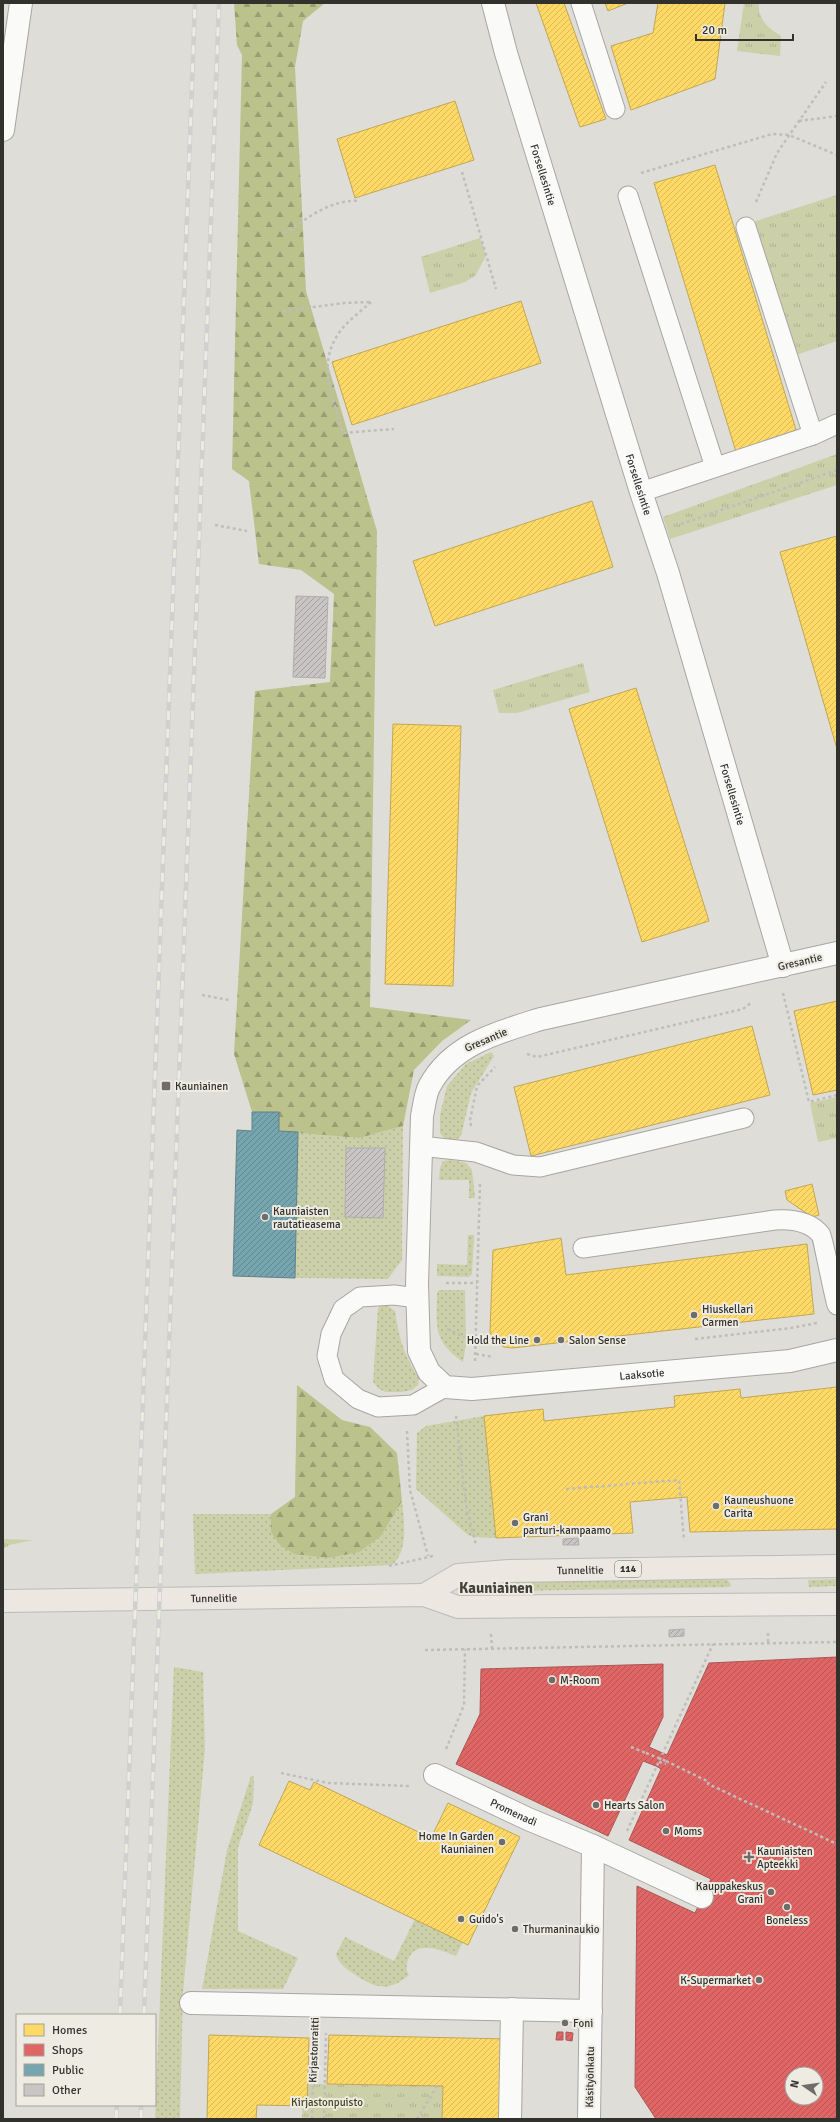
<svg xmlns="http://www.w3.org/2000/svg" width="840" height="2122" font-family="Signika,sans-serif">
<defs>
<pattern id="grass-dots" width="8" height="8" patternUnits="userSpaceOnUse"><rect width="8" height="8" fill="#cbd0a8"/><path d="M2 2h.1M6 6h.1" fill="none" stroke="#afb391" stroke-width="1.8" stroke-linecap="round"/></pattern>
<pattern id="forest-firs" width="22" height="20" patternUnits="userSpaceOnUse"><rect width="22" height="20" fill="#bbc28c"/><path d="M5 1l3.5 6h-7zM16 11l3.5 6h-7z" fill="#999e73"/></pattern>
<pattern id="park-tufts" width="24" height="20" patternUnits="userSpaceOnUse"><rect width="24" height="20" fill="#cbd0a8"/><path d="M3 7l-1-3M5 7V3M7 7l1-3M15 17l-1-3M17 17v-4M19 17l1-3" fill="none" stroke="#afb391"/></pattern>
<pattern id="homes-hatch" width="6" height="6" patternUnits="userSpaceOnUse"><rect width="6" height="6" fill="#ffd966"/><path d="M-1 1l2-2M0 6l6-6M5 7l2-2" fill="none" stroke="#dbbb59"/></pattern>
<pattern id="shops-hatch" width="6" height="6" patternUnits="userSpaceOnUse"><rect width="6" height="6" fill="#e06666"/><path d="M-1 1l2-2M0 6l6-6M5 7l2-2" fill="none" stroke="#b65554"/></pattern>
<pattern id="public-hatch" width="6" height="6" patternUnits="userSpaceOnUse"><rect width="6" height="6" fill="#76a5af"/><path d="M-1 1l2-2M0 6l6-6M5 7l2-2" fill="none" stroke="#61878f"/></pattern>
<pattern id="building-hatch" width="6" height="6" patternUnits="userSpaceOnUse"><rect width="6" height="6" fill="#c8c5c4"/><path d="M-1 1l2-2M0 6l6-6M5 7l2-2" fill="none" stroke="#a3a1a0"/></pattern>
</defs>
<rect width="100%" height="100%" fill="#deddd8"/>
<g fill="url(#grass-dots)">
<polygon points="491,1052 494,1056 471,1093 461,1136 456,1140 447,1141 440,1133 440,1115 447,1086 466,1064"/>
<polygon points="403,1126 402,1260 388,1279 295,1278 298,1132 359,1138"/>
<polygon points="451,1160 466,1163 472,1170 475,1198 469,1198 469,1180 439,1180 440,1168 443,1161"/>
<polygon points="468,1235 474,1235 472,1274 469,1277 437,1276 437,1264 467,1265"/>
<path d="M439 1290H465L466 1344 463 1362C432 1340 437 1328 437 1293Z"/>
<path d="M380 1306H388L395 1311C399 1339 404 1355 419 1378L418 1385 412 1390 402 1392H386L379 1389 373 1382 378 1309Z"/>
<polygon points="484,1416 496,1538 474,1537 468,1535 416,1489 417,1433 426,1426"/>
<path d="M402 1501C404 1522 409 1550 392 1565L195 1574 193 1514H271V1532L381 1536Z"/>
<polygon points="662,1579 727,1580 731,1584 729,1587 510,1591 509,1582"/>
<polygon points="837,1579 837,1586 809,1587 808,1580"/>
<polygon points="174,1667 203,1672 205,1748 183,1993 180,2119 155,2119"/>
<polygon points="251,1776 254,1776 253,1804 238,1847 238,1931 298,1958 283,1989 202,1989 227,1850"/>
<path d="M415 1919 463 1942 456 1956C442 1950 415 1939 408 1960 406 1965 406 1971 409 1975 388 1993 375 1988 354 1974 345 1968 339 1964 336 1954L345 1937 394 1961Z"/>
</g>
<g fill="url(#forest-firs)">
<polygon points="234,3 325,3 303,21 295,67 306,291 377,531 370,1007 471,1020 442,1041 414,1070 403,1126 359,1138 279,1131 278,1112 252,1112 234,1054 255,691 330,682 334,594 301,570 259,564 249,481 232,469 242,55 237,45"/>
<polygon points="297,1385 342,1420 370,1427 397,1453 402,1501 381,1536 359,1552 328,1558 294,1554 280,1545 271,1532 271,1514 295,1497"/>
</g>
<g fill="url(#park-tufts)">
<path d="M744 3H759C757 19 769 29 781 36L780 56 737 51Z"/>
<polygon points="837,195 837,341 796,355 753,222"/>
<polygon points="480,238 486,256 475,276 465,282 430,293 421,257"/>
<polygon points="837,454 837,485 670,539 663,517"/>
<polygon points="583,663 590,692 517,713 499,713 493,690"/>
<polygon points="837,1097 837,1138 818,1142 810,1103"/>
<polygon points="3,1539 33,1540 9,1545 3,1549"/>
<polygon points="303,2084 443,2086 442,2119 302,2119"/>
</g>
<g fill="url(#homes-hatch)" stroke="#c1a755">
<polygon points="536,3 564,3 606,119 580,127"/>
<polygon points="605,3 628,3 608,11"/>
<polygon points="658,3 725,3 715,79 631,110 611,46 653,33"/>
<polygon points="455,101 474,160 355,198 337,139"/>
<polygon points="715,165 797,433 736,452 654,183"/>
<polygon points="521,301 541,363 352,425 332,362"/>
<polygon points="592,501 613,567 435,626 413,561"/>
<polygon points="837,536 837,749 780,552"/>
<polygon points="636,688 709,921 642,942 569,709"/>
<polygon points="393,724 461,726 453,986 385,984"/>
<polygon points="837,1001 837,1090 813,1095 794,1011"/>
<polygon points="752,1026 770,1095 531,1156 514,1087"/>
<polygon points="812,1184 819,1215 812,1217 787,1200 785,1191"/>
<polygon points="561,1238 566,1275 807,1244 814,1314 512,1348 504,1347 494,1340 490,1332 493,1250"/>
<polygon points="837,1387 837,1529 690,1532 687,1497 630,1502 633,1533 496,1538 484,1416 543,1409 544,1421 675,1407 674,1396 740,1389 741,1398"/>
<polygon points="289,1781 310,1790 314,1782 431,1838 448,1803 520,1837 468,1945 259,1845"/>
<polygon points="209,2035 309,2038 307,2106 257,2105 256,2119 207,2119"/>
<polygon points="329,2035 507,2039 505,2119 442,2119 443,2086 327,2084"/>
</g>
<g fill="url(#shops-hatch)" stroke="#ac5655" fill-rule="evenodd">
<path d="M837 1657V2119H656L635 2087 637 1886 695 1913 711 1879 629 1840 661 1769 656 1766 643 1761 608 1836 456 1764 480 1714 481 1669 663 1664V1717L649 1747 667 1755 709 1663ZM792 2074H816V2098H792Z"/>
<polygon points="557,2032 563,2032 563,2040 556,2040"/>
<polygon points="566,2032 573,2033 572,2041 566,2040"/>
</g>
<polygon fill="url(#public-hatch)" stroke="#618288" points="252,1112 279,1112 279,1131 298,1132 295,1278 233,1276 237,1130 252,1131"/>
<g fill="url(#building-hatch)" stroke="#b0aead">
<polygon points="296,596 328,597 325,678 293,677"/>
<polygon points="346,1148 385,1148 383,1218 345,1217"/>
<polygon points="578,1538 579,1545 563,1545 563,1539"/>
<polygon points="684,1629 684,1636 669,1637 669,1630"/>
</g>
<g fill="none" stroke-linecap="round" stroke-linejoin="round">
<g stroke="#a7a6a2" stroke-width="21">
<g id="service">
<polyline points="581,3 615,109"/>
<polyline points="628,196 715,467"/>
<polyline points="746,227 813,435"/>
<polyline points="641,492 813,435 837,424"/>
<polyline points="420,1146 476,1152 513,1165 540,1167 744,1118"/>
<path d="M583 1248 775 1220C791 1219 810 1221 821 1235 823 1238 834 1296 837 1305"/>
<polyline points="417,1298 394,1295 360,1297 343,1309 331,1334 327,1356 334,1379 358,1399 378,1407 413,1405 445,1387"/>
</g>
</g>
<g stroke="#a7a6a2" stroke-width="24">
<g id="pedestrian">
<path id="s1" d="M435 1775 528 1819 593 1846 589 2119"/>
<polyline points="593,1846 702,1897"/>
<polyline points="191,2003 591,2011"/>
<polyline points="510,2119 512,2009"/>
</g>
</g>
<g stroke="#a7a6a2" stroke-width="24">
<g id="minor">
<path id="s2" d="M493 3 506 53 641 492 668 573 783 966"/>
<path id="s3" d="M837 953 541 1019C499 1032 451 1044 429 1087 425 1095 424 1107 422 1116L417 1284 419 1351 429 1372 445 1387 472 1389 790 1361 837 1350"/>
</g>
</g>
<g stroke="#a7a6a2" stroke-width="24">
<polyline id="secondary" points="3,130 21,3"/>
</g>
<g stroke="#bbbbb7" stroke-width="24">
<g id="primary">
<path id="s4" d="M424 1595 458 1575 509 1571 837 1566"/>
<path id="s5" d="M3 1601 424 1595 458 1607 837 1604"/>
</g>
</g>
<g stroke="#bebebd" stroke-width="2.5" stroke-dasharray="3 3" stroke-linecap="butt">
<polyline points="799,121 837,116"/>
<polyline points="462,172 496,289"/>
<polyline points="641,173 772,134 789,135 837,155"/>
<polyline points="756,202 777,153 826,82"/>
<path d="M284 233C307 219 330 199 359 201"/>
<path d="M371 302C361 311 349 320 341 330 315 365 333 395 343 433L394 429"/>
<polyline points="283,311 344,303 370,302"/>
<polyline points="681,524 837,470"/>
<polyline points="215,525 247,531"/>
<polyline points="783,993 809,1102 837,1095"/>
<polyline points="202,995 229,1000"/>
<polyline points="527,1054 537,1057 743,1009 752,1002"/>
<polyline points="471,1126 470,1120 477,1086 495,1067"/>
<polyline points="446,1283 477,1283"/>
<polyline points="447,1329 476,1342"/>
<polyline points="695,1339 791,1328 817,1323"/>
<polyline points="476,1354 493,1357"/>
<polyline points="475,1361 480,1182"/>
<polyline points="456,1416 466,1505 476,1545"/>
<polyline points="407,1431 410,1490 428,1556"/>
<polyline points="566,1489 679,1480 684,1540"/>
<polyline points="389,1566 433,1556"/>
<polyline points="768,1633 768,1642"/>
<polyline points="491,1634 492,1648"/>
<polyline points="425,1650 837,1642"/>
<polyline points="631,1747 646,1753"/>
<polyline points="446,1749 464,1705 465,1649"/>
<polyline points="666,1761 709,1782 708,1784 837,1844"/>
<polyline points="659,1762 666,1764"/>
<polyline points="281,1773 328,1783 409,1786"/>
<polyline points="627,1831 713,1644"/>
<polyline points="312,2119 314,2034"/>
<polyline points="324,2119 326,2033"/>
<polyline points="417,2119 437,2086"/>
</g>
<use href="#service" stroke="#fafaf9" stroke-width="19"/>
<use href="#pedestrian" stroke="#fafaf9" stroke-width="22"/>
<use href="#minor" stroke="#fafaf9" stroke-width="22"/>
<use href="#secondary" stroke="#fafaf9" stroke-width="22"/>
<use href="#primary" stroke="#ece7e0" stroke-width="22"/>
<g stroke="#d0d0cf" stroke-width="4.5">
<g id="rail">
<polyline points="120,2015 195,3"/>
<polyline points="144,2015 219,3"/>
<polyline points="116,2119 117,2105"/>
<polyline points="141,2119 141,2105"/>
</g>
</g>
<use href="#rail" stroke="#eeece2" stroke-width="3" stroke-dasharray="9" stroke-linecap="butt"/>
<polyline stroke="#bebebd" stroke-width="2.5" stroke-dasharray="3 3" stroke-linecap="butt" points="646,1753 666,1761"/>
</g>
<g fill="#6e6d69" stroke="#eeece2" stroke-width="1.5">
<rect x="161" y="1081" width="10" height="10" rx="2"/>
<circle cx="265" cy="1217" r="4"/>
<circle cx="694" cy="1315" r="4"/>
<circle cx="537" cy="1340" r="4"/>
<circle cx="561" cy="1340" r="4"/>
<circle cx="716" cy="1506" r="4"/>
<circle cx="515" cy="1523" r="4"/>
<circle cx="552" cy="1680" r="4"/>
<circle cx="596" cy="1805" r="4"/>
<circle cx="666" cy="1831" r="4"/>
<circle cx="502" cy="1842" r="4"/>
<path d="M747 1851h4v4h4v4h-4v4h-4v-4h-4v-4h4z"/>
<circle cx="771" cy="1892" r="4"/>
<circle cx="787" cy="1907" r="4"/>
<circle cx="461" cy="1919" r="4"/>
<circle cx="515" cy="1929" r="4"/>
<circle cx="759" cy="1980" r="4"/>
<circle cx="565" cy="2023" r="4"/>
</g>
<g text-anchor="middle" dominant-baseline="central" stroke-width="4" stroke-linejoin="round" paint-order="stroke">
<rect fill="#eeece2" stroke="#6a6963" stroke-width="1" x="615" y="1561" width="26" height="16" rx="3"/>
<g font-size="10" font-weight="bold" fill="#31312d">
<text x="628" y="1569">114</text>
</g>
<g font-size="11" fill="#31312d" stroke="#eeece2">
<text stroke="none"><textPath href="#s2" startOffset="179">Forsellesintie</textPath></text>
<text stroke="none"><textPath href="#s2" startOffset="503">Forsellesintie</textPath></text>
<text stroke="none"><textPath href="#s2" startOffset="827">Forsellesintie</textPath></text>
<text transform="translate(800 962) rotate(-13)">Gresantie</text>
<text transform="translate(486 1040) rotate(-23)">Gresantie</text>
<text stroke="none"><textPath href="#s3" startOffset="946">Laaksotie</textPath></text>
<text stroke="none"><textPath href="#s4" startOffset="162">Tunnelitie</textPath></text>
<text stroke="none"><textPath href="#s5" startOffset="211">Tunnelitie</textPath></text>
<text stroke="none"><textPath href="#s1" startOffset="87">Promenadi</textPath></text>
<text transform="translate(314 2050) rotate(-88)">Kirjastonraitti</text>
<text transform="translate(590 2077) rotate(-89)">Käsityönkatu</text>
</g>
<g font-size="11" fill="#31312d" stroke="#eeece2" text-anchor="start">
<text x="175" y="1086">Kauniainen</text>
<text x="273" y="1211">Kauniaisten<tspan x="273" dy="13">rautatieasema</tspan></text>
<text x="702" y="1309">Hiuskellari<tspan x="702" dy="13">Carmen</tspan></text>
<text x="529" y="1340" text-anchor="end">Hold the Line</text>
<text x="569" y="1340">Salon Sense</text>
<text x="724" y="1500">Kauneushuone<tspan x="724" dy="13">Carita</tspan></text>
<text x="523" y="1517">Grani<tspan x="523" dy="13">parturi-kampaamo</tspan></text>
<text x="560" y="1680">M-Room</text>
<text x="604" y="1805">Hearts Salon</text>
<text x="674" y="1831">Moms</text>
<text x="494" y="1836" text-anchor="end">Home In Garden<tspan x="494" dy="13">Kauniainen</tspan></text>
<text x="757" y="1851">Kauniaisten<tspan x="757" dy="13">Apteekki</tspan></text>
<text x="763" y="1886" text-anchor="end">Kauppakeskus<tspan x="763" dy="13">Grani</tspan></text>
<text x="469" y="1919">Guido's</text>
<text x="787" y="1920" text-anchor="middle">Boneless</text>
<text x="523" y="1929">Thurmaninaukio</text>
<text x="751" y="1980" text-anchor="end">K-Supermarket</text>
<text x="573" y="2023">Foni</text>
</g>
<g font-size="11" fill="#3e431c" stroke="#eeece2">
<text x="327" y="2102">Kirjastonpuisto</text>
</g>
<g font-size="15" font-weight="bold" fill="#434139" stroke="#eeece2">
<text x="496" y="1588">Kauniainen</text>
</g>
</g>
<rect width="840" height="2122" fill="none" stroke="#31312d" stroke-width="8"/>
<rect x="16" y="2014" width="140" height="92" fill="#eeece2" stroke="#a2a19a"/>
<rect x="24" y="2024" width="20" height="12" fill="#ffd966" stroke="#a2a19a"/>
<text x="52" y="2034" font-size="12" fill="#31312d">Homes</text>
<rect x="24" y="2044" width="20" height="12" fill="#e06666" stroke="#a2a19a"/>
<text x="52" y="2054" font-size="12" fill="#31312d">Shops</text>
<rect x="24" y="2064" width="20" height="12" fill="#76a5af" stroke="#a2a19a"/>
<text x="52" y="2074" font-size="12" fill="#31312d">Public</text>
<rect x="24" y="2084" width="20" height="12" fill="#c8c5c4" stroke="#a2a19a"/>
<text x="52" y="2094" font-size="12" fill="#31312d">Other</text>
<g transform="translate(804 2086) rotate(283)"><circle r="19" fill="#eeece2" stroke="#a2a19a"/>
<path d="M0-3L7 15L0 10L-7 15Z" fill="#6e6d69"/>
<text y="-6" font-size="11" font-weight="bold" text-anchor="middle" fill="#31312d">N</text>
</g>
<path d="M696 34v6h97v-6" fill="none" stroke="#31312d" stroke-width="2"/>
<text x="702" y="34" font-size="12" fill="#31312d" stroke="#eeece2" stroke-width="3" paint-order="stroke">20 m</text>
</svg>
